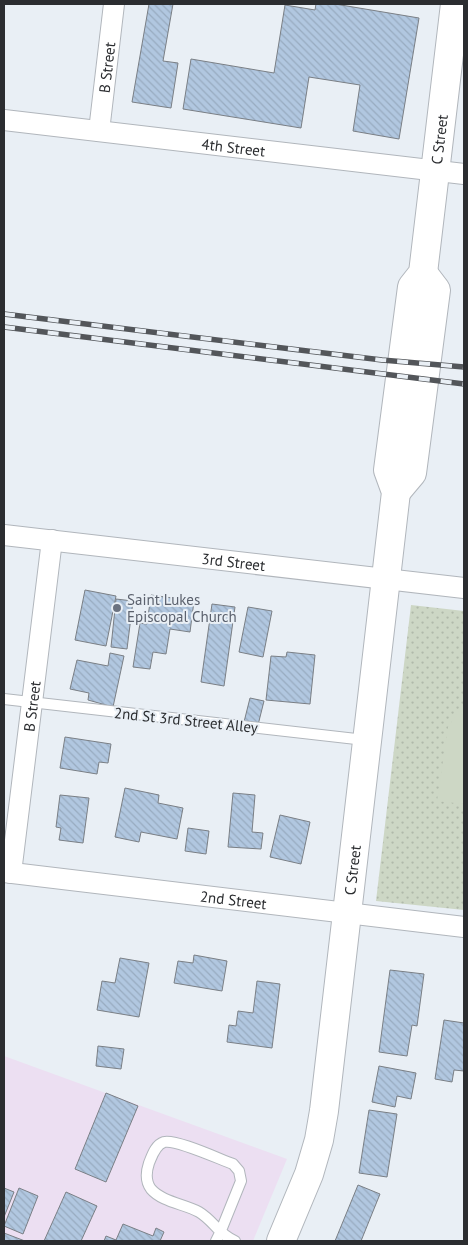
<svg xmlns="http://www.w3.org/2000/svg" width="468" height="1245" font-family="'PT Sans',sans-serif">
<defs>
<pattern id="park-dots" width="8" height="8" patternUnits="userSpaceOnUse" patternTransform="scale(1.25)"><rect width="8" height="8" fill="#cdd7c5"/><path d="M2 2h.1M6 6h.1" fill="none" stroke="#b0b9aa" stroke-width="1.8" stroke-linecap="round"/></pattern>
<pattern id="building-back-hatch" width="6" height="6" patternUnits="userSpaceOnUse" patternTransform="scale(1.25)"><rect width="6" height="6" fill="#b1c7e0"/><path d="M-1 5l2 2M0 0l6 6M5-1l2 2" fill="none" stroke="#98abc0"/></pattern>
</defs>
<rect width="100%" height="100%" fill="#e9eff5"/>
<polygon fill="#ecdff2" points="4,1056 287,1159 253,1241 4,1241"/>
<polygon fill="url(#park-dots)" points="411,605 464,611 464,910 376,901"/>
<polygon fill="#cdd7c5" points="464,703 464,804 437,801 448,727"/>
<g fill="url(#building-back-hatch)" stroke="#7a7f85">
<polygon points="149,4 173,4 163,61 178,63 171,108 132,102"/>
<polygon points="316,4 335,4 419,18 399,139 353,131 360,85 309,77 301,128 183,109 191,59 274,73 285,5 315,10"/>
<polygon points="85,590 116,596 106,646 75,640"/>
<polygon points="151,595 194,601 190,632 170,629 166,654 153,652 150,669 133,667 140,623 147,624"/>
<polygon points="116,599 133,601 127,649 111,647"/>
<polygon points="212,604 235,607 224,686 201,682"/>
<polygon points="248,607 272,611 263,657 239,652"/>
<polygon points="287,652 315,655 310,704 266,700 271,656 286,657"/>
<polygon points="110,653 124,656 113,707 88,700 89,693 70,689 77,660 108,666"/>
<polygon points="250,698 264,701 258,725 244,722"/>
<polygon points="65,737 111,744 108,763 99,762 97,774 60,768"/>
<polygon points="125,788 159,795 158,803 183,808 177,839 141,832 139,842 115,837"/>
<polygon points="233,793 255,795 252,832 263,833 261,849 228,847"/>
<polygon points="60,795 89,798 83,843 59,840 61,828 56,827"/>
<polygon points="280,815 310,822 301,864 270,857"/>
<polygon points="188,828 209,831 206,854 185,851"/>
<polygon points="194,955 227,961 222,991 174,983 178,961 193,963"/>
<polygon points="120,958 149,963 139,1017 97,1010 102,981 115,983"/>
<polygon points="390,970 424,974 417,1026 412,1025 407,1056 379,1052"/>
<polygon points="257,981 280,984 272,1048 227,1042 229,1025 236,1026 238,1011 253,1013"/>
<polygon points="444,1020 464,1023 464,1071 454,1070 452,1082 435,1079"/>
<polygon points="98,1046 124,1049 121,1069 96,1066"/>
<polygon points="379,1066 416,1073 411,1099 397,1096 395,1107 372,1102"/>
<polygon points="106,1093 138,1106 106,1182 75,1169"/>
<polygon points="369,1110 397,1114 387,1177 359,1173"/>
<polygon points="358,1185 380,1194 361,1241 335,1241"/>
<polygon points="4,1188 14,1192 4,1217"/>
<polygon points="19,1188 38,1196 23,1234 4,1226"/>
<polygon points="66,1192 97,1206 81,1241 44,1241"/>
<polygon points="123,1224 153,1236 156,1228 164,1232 160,1241 104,1241 106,1236 116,1240"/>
<polygon points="4,1233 25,1241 4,1241"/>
</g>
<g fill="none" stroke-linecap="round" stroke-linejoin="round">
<g stroke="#b1b6bc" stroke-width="12">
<g id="lane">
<polyline points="4,699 365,740"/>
<path d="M216 1241 220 1233 241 1181 239 1171 233 1164C219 1159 176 1139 164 1142 155 1145 152 1156 149 1163 146 1172 145 1181 151 1189 162 1202 185 1204 199 1212 214 1221 218 1234 235 1241"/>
</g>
</g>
<g stroke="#b1b6bc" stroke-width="22">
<g id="street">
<path id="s1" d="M4 120 464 174"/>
<path id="s2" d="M99 131 114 4"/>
<path id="s3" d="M4 535 464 588"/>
<path id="s4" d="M4 872 464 927"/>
<path id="s5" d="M11 873 52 540"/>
</g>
</g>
<g stroke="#b1b6bc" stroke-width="30">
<g id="secondary">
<polyline points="396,492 412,473 436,290 423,273"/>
<path id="s6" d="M281 1241 309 1174 319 1140 324 1111 396 492 388 470 412 287 423 273 455 4"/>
</g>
</g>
<use href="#lane" stroke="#fff" stroke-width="10"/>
<use href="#street" stroke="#fff" stroke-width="20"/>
<use href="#secondary" stroke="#fff" stroke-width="28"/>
<g stroke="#53565a" stroke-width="5.5">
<g id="rail">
<polyline points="4,314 382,360 464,367"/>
<polyline points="4,327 464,384"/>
</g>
</g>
<use href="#rail" stroke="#e9eff5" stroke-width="4" stroke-dasharray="11" stroke-linecap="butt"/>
</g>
<circle fill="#6b7280" stroke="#e9eff5" stroke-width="2" cx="117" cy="608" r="5"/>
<g text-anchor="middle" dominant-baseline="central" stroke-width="4" stroke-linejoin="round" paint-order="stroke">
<g font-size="15" fill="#2b2d30" stroke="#e9eff5">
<text stroke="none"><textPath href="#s2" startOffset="64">B Street</textPath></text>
<text stroke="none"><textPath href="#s6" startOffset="1121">C Street</textPath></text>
<text stroke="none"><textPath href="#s1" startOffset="231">4th Street</textPath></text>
<text stroke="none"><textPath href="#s3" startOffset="231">3rd Street</textPath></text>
<text stroke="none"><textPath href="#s5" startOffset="168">B Street</textPath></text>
<text transform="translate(186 720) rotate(6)">2nd St 3rd Street Alley</text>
<text stroke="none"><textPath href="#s6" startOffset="380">C Street</textPath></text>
<text stroke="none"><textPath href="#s4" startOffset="231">2nd Street</textPath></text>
</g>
<g font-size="15" fill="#5b616d" stroke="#e9eff5" text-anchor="start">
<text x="127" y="599">Saint Lukes<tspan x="127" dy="17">Episcopal Church</tspan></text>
</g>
</g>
<rect width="468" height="1245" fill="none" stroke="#2b2d30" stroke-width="10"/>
</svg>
